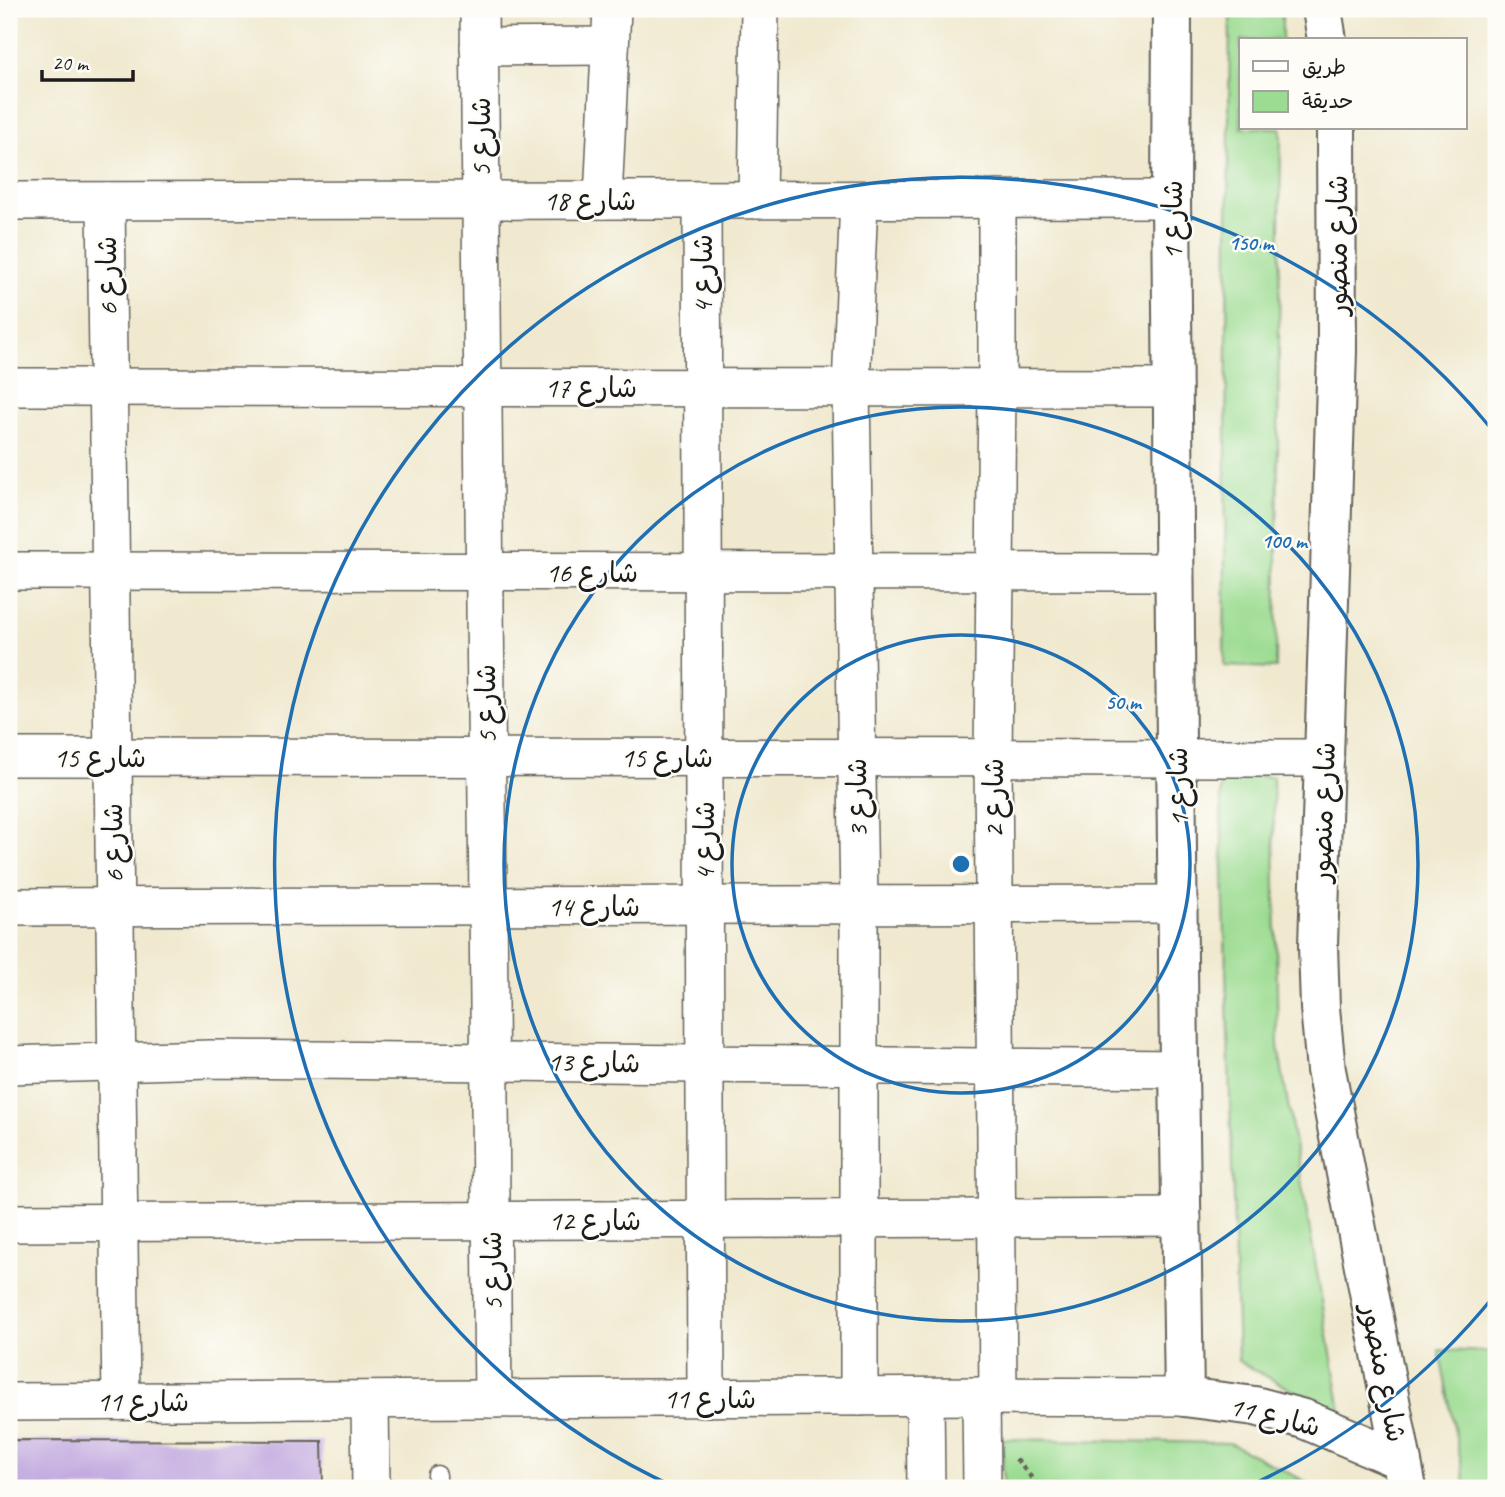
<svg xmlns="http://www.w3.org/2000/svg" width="1505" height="1497" font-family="Caveat,'Playpen Sans Arabic',sans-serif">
<rect width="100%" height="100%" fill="#fdfcf7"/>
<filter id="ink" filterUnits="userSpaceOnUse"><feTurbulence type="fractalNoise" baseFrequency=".0143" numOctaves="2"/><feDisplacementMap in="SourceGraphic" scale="14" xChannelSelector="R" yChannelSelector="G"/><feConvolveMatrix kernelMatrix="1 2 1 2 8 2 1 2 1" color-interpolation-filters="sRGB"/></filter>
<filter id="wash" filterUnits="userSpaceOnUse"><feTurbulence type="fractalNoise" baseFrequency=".00686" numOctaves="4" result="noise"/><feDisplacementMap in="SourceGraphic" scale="28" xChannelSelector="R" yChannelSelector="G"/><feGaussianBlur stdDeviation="1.57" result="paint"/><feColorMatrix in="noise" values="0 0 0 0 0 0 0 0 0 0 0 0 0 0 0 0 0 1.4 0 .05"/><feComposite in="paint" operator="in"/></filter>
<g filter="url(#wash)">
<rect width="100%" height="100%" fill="#f0e9cf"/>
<g fill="#9cdc92" stroke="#5c7c57" stroke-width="2">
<polygon points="1230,9 1282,9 1282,40 1241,40 1241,128 1281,128 1276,668 1224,666"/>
<polygon points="1220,773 1273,777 1278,1046 1341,1411 1303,1396 1238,1361"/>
<polygon points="1439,1350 1496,1352 1496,1488 1466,1488"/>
<polygon points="1003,1439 1230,1443 1318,1488 1003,1488"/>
</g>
<g id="blocks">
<polygon fill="#c3abe0" points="9,1440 322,1441 323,1488 9,1488"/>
</g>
</g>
<g filter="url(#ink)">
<use href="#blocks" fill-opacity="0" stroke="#66645b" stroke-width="2"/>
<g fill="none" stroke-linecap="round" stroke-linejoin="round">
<g stroke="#66645b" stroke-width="21">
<polyline id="lane" points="437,1475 437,1488"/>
</g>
<g stroke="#66645b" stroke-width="40">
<g id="street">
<polyline points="479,9 493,1399"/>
<polyline points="479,47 610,46"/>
<polyline points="997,199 997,388 993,757 998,1396"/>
<polyline points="603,200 612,9"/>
<polyline points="702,200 706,1398"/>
<polyline points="757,200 760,9"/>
<polyline points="859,200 851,387 859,905 859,1397"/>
<polyline points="9,201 1171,199"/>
<polyline points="106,201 121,1401"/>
<polyline points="9,387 1173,388"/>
<polyline points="9,571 1175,572"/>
<polyline points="9,757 1325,758"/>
<polyline points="9,907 1179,904"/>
<polyline points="9,1065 210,1059 1179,1069"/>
<polyline points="9,1223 1182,1217"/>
<polyline points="981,1396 982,1488"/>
<polyline points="925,1397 926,1488"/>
<polyline points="370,1400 371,1488"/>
<polyline points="9,1402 981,1396 1184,1397"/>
</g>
</g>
<g stroke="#66645b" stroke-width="42">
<g id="secondary">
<polyline points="1172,9 1171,199 1179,1069 1184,1397 1255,1406 1304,1419 1401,1460"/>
<polyline points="1322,9 1327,40"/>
<polyline points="1336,128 1337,351 1318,945 1320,1008 1326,1070 1407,1488"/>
</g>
</g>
<polyline stroke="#66645b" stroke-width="4.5" stroke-dasharray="5 5" stroke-linecap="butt" points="1016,1459 1040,1488"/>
<use href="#lane" stroke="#fff" stroke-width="18"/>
<use href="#street" stroke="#fff" stroke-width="37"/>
<use href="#secondary" stroke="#fff" stroke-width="38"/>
</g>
</g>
<g fill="none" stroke="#1f6fb2" stroke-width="3.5">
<circle cx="961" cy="864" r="229"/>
<circle cx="961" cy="864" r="457"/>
<path d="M1494 1296A686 686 0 0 1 1245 1488M677 1488A686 686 0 1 1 1494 432"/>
</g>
<g text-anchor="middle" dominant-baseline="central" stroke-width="5" stroke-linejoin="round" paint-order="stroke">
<g font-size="28" fill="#1c1c1c" stroke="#fdfcf7">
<text transform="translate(480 137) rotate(-90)">شارع 5</text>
<text x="590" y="200">شارع 18</text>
<text transform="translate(1172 220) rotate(-90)">شارع 1</text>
<text transform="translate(1337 245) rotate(-90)">شارع منصور</text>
<text transform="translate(702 274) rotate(-90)">شارع 4</text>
<text transform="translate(107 276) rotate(-91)">شارع 6</text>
<text x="591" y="387">شارع 17</text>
<text x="592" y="572">شارع 16</text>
<text transform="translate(486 704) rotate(-91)">شارع 5</text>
<text x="100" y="757">شارع 15</text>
<text x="667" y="757">شارع 15</text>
<text transform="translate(1178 787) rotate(-91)">شارع 1</text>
<text transform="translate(857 798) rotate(-91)">شارع 3</text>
<text transform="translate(993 798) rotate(-90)">شارع 2</text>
<text transform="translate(1323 812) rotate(-88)">شارع منصور</text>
<text transform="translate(704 841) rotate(-90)">شارع 4</text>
<text transform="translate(113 843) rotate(-91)">شارع 6</text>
<text x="594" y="906">شارع 14</text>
<text transform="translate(594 1062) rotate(1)">شارع 13</text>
<text x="595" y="1220">شارع 12</text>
<text transform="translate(492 1271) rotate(-91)">شارع 5</text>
<text transform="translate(1384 1373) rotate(79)">شارع منصور</text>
<text x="710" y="1398">شارع 11</text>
<text x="143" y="1401">شارع 11</text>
<text transform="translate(1275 1416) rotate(14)">شارع 11</text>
</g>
</g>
<circle cx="961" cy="864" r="10" fill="#1f6fb2" stroke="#fdfcf7" stroke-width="3.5"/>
<g font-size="21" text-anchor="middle" font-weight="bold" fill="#1f6fb2" stroke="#fdfcf7" stroke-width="5" stroke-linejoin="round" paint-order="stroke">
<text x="1251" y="250">150 m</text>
<text x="1284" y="548">100 m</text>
<text x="1123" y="709">50 m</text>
</g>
<rect width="1505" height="1497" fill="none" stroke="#fdfcf7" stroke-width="35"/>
<rect x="1239" y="38" width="228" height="91" fill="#fdfcf7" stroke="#a3a29f" stroke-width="2"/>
<rect x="1253" y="61" width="35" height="10" fill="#ffffff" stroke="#a3a29f" stroke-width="2"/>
<text x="1302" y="74" font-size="21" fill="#1c1c1c">طريق</text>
<rect x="1253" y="91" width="35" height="21" fill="#9cdc92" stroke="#a3a29f" stroke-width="2"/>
<text x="1302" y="108" font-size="21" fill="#1c1c1c">حديقة</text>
<path d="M42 70v10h91v-10" fill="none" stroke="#1c1c1c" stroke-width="3.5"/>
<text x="52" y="70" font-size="21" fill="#1c1c1c" stroke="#fdfcf7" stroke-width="5" paint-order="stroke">20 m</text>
</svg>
